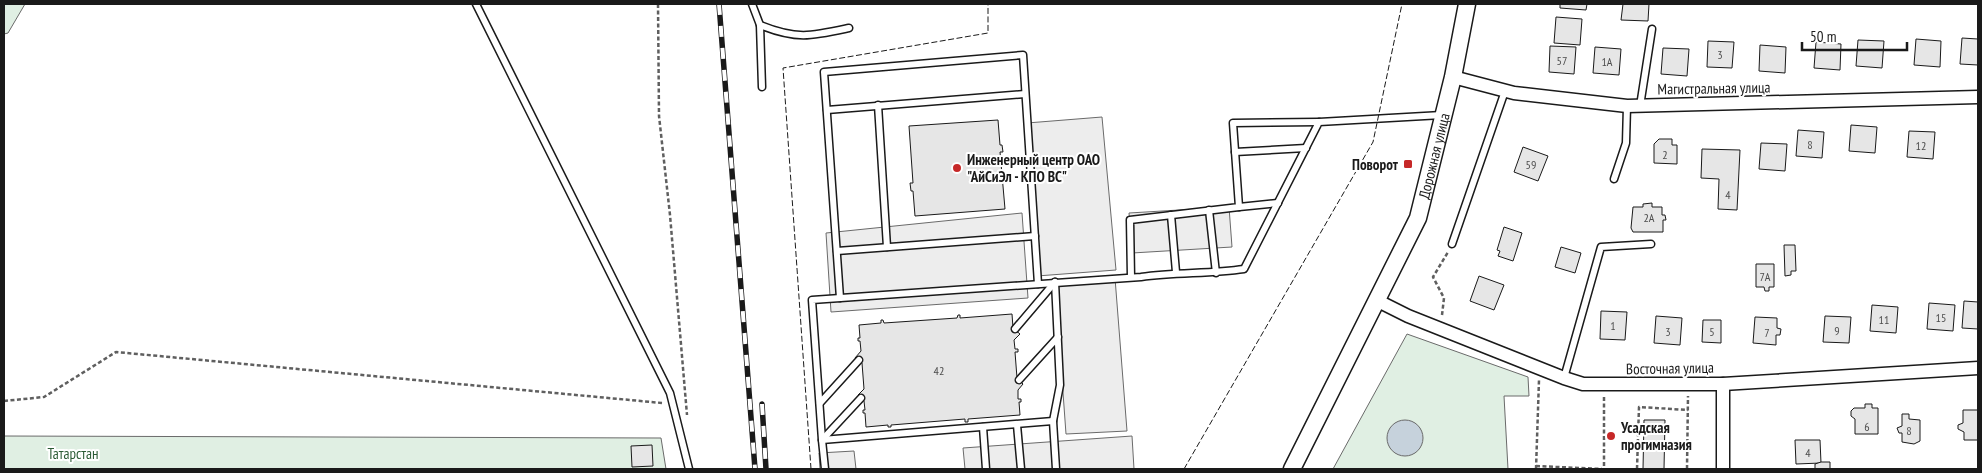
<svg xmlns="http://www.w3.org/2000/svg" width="1982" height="473" font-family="'PT Sans Narrow',sans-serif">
<rect width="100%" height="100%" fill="#fff"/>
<g fill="#e0efe3" stroke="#6a6a6a">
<polygon points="4,4 25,4 8,33 4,34"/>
<polygon points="1407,334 1528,377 1529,396 1504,396 1508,469 1333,469"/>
<polygon points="4,436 661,438 666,469 4,469"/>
</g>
<g fill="#ededed" stroke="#6a6a6a">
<polygon points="1102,117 1116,270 1037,276 1027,123"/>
<polygon points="1229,207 1232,247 1132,253 1129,213"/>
<polygon points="1022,213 1028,298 831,312 826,233"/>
<polygon points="1115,278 1127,431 1066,434 1055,282"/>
<polygon points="1132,436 1134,469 965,469 963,448"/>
<polygon points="854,451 856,469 820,469 819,453"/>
</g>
<circle fill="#c6d2dc" stroke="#6a6a6a" cx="1405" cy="438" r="18"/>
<g fill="#e6e6e6" stroke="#1a1a1a">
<polygon points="1560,4 1587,4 1586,10 1560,8"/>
<polygon points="1623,4 1649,4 1648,21 1621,20"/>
<polygon points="1556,17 1582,19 1580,45 1554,43"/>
<polygon points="1962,38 1978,39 1978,65 1960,64"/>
<polygon points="1916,39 1941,41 1940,67 1914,65"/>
<polygon points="1858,40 1884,41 1882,68 1856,66"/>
<polygon points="1708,41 1734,42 1732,68 1707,67"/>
<polygon points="1816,42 1841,44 1840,70 1814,68"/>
<polygon points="1760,45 1786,47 1785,73 1759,71"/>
<polygon points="1550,46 1576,47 1574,74 1549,72"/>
<polygon points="1595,47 1621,49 1619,75 1593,73"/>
<polygon points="1663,48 1689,49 1687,76 1661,74"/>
<polygon points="998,120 1000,145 1002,145 1003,152 1000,152 1005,209 915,216 913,191 911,191 910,183 913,183 909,126"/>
<polygon points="1851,125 1877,127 1875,153 1849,151"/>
<polygon points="1798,130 1824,132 1822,158 1796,156"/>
<polygon points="1909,131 1935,132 1933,159 1907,157"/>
<polygon points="1659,139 1672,139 1672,145 1677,145 1677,164 1654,163 1654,144"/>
<polygon points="1761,143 1787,144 1785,171 1759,169"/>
<polygon points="1523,147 1548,156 1538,181 1514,172"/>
<polygon points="1702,149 1740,150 1737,210 1718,209 1719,179 1701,178"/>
<polygon points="1652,203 1652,207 1662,207 1662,215 1665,215 1666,220 1663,220 1663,232 1633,232 1631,228 1633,207 1643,207 1643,204"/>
<polygon points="1504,227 1522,233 1513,261 1498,256 1500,251 1497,250"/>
<polygon points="1784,245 1795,245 1796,271 1791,271 1791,275 1785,276"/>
<polygon points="1561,247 1581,253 1575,273 1555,267"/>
<polygon points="1756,264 1774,264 1774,287 1769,287 1769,291 1765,291 1764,287 1756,287"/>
<polygon points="1479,276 1504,285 1494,310 1470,301"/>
<polygon points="1964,301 1978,302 1978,329 1962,328"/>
<polygon points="1929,303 1955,305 1953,331 1927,329"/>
<polygon points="1872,305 1898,307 1896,333 1870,331"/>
<polygon points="1601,311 1627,312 1625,340 1600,339"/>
<polygon points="1012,314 1013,328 1020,334 1014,340 1015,349 1018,349 1018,352 1015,352 1017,378 1023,384 1018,390 1018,399 1021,399 1021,402 1019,402 1020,415 968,419 968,422 965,422 965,419 891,425 891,427 888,427 888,425 866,427 865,413 863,413 863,410 865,410 864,401 858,395 864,389 862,363 855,358 861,351 860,341 858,341 858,338 860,338 859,325 881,323 881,320 883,320 884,323 957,318 958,315 960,315 960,318"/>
<polygon points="1656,316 1682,318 1680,345 1654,343"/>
<polygon points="1825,316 1851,317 1849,343 1823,342"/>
<polygon points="1755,317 1777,318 1777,328 1781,329 1780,335 1776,335 1776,345 1753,343"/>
<polygon points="1703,320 1721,320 1721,343 1702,342"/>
<polygon points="1865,404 1872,404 1872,408 1878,408 1878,434 1855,434 1855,419 1851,416 1851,411 1854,408 1865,408"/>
<polygon points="1963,410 1978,410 1978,440 1964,440 1964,432 1958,429 1958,425 1963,423"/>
<polygon points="1902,414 1909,414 1909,419 1920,420 1920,441 1914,444 1902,442 1902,433 1899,433 1897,428 1902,426"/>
<polygon points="1644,420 1665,420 1664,469 1643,469"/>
<polygon points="1795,440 1820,440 1821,463 1796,464"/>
<polygon points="652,445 653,466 632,467 631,446"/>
<polygon points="1821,462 1830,462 1830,469 1815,469 1815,464"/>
</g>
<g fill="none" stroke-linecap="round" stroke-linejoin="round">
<g stroke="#1a1a1a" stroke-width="9">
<g id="service">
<polyline points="476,4 670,393 689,469"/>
<polyline points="752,4 760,25 762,87"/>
<path d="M760 25C797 40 812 36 849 28"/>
<polyline points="878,105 887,247"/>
<polyline points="1640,106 1652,29"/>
<polyline points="827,110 1025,94"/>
<polyline points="1235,152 1306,148"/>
<polyline points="1614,179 1626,143 1627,106"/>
<polyline points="1239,207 1278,203"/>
<polyline points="1209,210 1216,273"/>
<polyline points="1171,215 1176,272"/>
<polyline points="1452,244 1505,91"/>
<polyline points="837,251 1035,236"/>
<polyline points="1131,277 1130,220 1239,207 1233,123 1319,122"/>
<polyline points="1055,282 1060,385 1053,421 1056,469"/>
<polyline points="840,298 824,72 1023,55 1038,284"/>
<polyline points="1015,329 1055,282"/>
<polyline points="1564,378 1601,247 1651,244"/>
<polyline points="1019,380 1058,337"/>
<polyline points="820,403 859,360"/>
<path d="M1053 421 822 440 812 300 1141 277C1176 272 1210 274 1244 269L1319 122 1442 115"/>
<polyline points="1017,425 1021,469"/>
<polyline points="983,427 986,469"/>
<polyline points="825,469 822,440 861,398"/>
</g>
</g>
<g stroke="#1a1a1a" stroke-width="15">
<g id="minor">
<polyline points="1453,77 1514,93 1627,106 1978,97"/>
<polyline points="1378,301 1408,316 1564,378 1583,384 1723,384 1978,368"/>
<polyline points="1723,469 1723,384"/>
</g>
</g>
<g stroke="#1a1a1a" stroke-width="19">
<g id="tertiary">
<path id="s1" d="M1292 469 1418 218 1453 77 1467 4"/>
</g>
</g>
<g stroke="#5f5f5f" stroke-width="2.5" stroke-dasharray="4 2.5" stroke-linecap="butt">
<polyline points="658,4 659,116 670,215 687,415"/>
<polyline points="1442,315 1444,298 1433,277 1448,252"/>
<polyline points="1604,397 1604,469"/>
<polyline points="4,401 44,397 116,352 662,403"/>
<polyline points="1536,466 1602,469"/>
<polyline points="1536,469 1539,380"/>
<polyline points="1637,469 1639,407 1688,410"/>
<polyline points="1687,469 1688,396"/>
</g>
<use href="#service" stroke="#fff" stroke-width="6"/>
<use href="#minor" stroke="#fff" stroke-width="12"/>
<use href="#tertiary" stroke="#fff" stroke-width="16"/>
<g stroke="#1a1a1a" stroke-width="5.5">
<g id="rail">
<polyline points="719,4 755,469"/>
<polyline points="762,404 766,469"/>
</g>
</g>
<use href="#rail" stroke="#fff" stroke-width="4" stroke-dasharray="11" stroke-linecap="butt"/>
<g stroke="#1a1a1a" stroke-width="1" stroke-dasharray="6 2.5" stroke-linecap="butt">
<polyline points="811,469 783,68 988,33 988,4"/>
<polyline points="1184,469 1373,142 1402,4"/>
</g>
</g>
<g fill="#c62828" stroke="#fff" stroke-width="2">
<rect x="1403" y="159" width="10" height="10" rx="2.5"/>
<circle cx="957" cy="168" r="5"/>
<circle cx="1611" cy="436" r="5"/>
</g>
<g text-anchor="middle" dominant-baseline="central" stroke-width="4" stroke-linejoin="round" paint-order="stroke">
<g font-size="12" fill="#4d4d4d">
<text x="1720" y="54">3</text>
<text x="1562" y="60">57</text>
<text x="1607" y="61">1А</text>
<text x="1810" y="144">8</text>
<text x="1921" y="145">12</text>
<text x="1665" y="154">2</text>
<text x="1531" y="164">59</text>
<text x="1728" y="194">4</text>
<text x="1649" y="217">2А</text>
<text x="1765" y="276">7А</text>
<text x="1941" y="317">15</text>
<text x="1884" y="319">11</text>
<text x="1613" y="325">1</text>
<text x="1837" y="330">9</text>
<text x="1668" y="331">3</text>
<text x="1712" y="331">5</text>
<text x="1767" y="332">7</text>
<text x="939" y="370">42</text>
<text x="1867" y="426">6</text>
<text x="1909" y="430">8</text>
<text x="1808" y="452">4</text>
</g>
<g font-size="15" fill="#1a1a1a" stroke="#fff">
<text transform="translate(1714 88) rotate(-1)">Магистральная улица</text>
<text stroke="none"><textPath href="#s1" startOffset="345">Дорожная улица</textPath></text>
<text transform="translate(1670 368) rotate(-1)">Восточная улица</text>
</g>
<g font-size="15" font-weight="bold" fill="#1a1a1a" stroke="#fff" text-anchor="start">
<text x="967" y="159">Инженерный центр ОАО<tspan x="967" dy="17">"АйСиЭл - КПО ВС"</tspan></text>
<text x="1398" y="164" text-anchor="end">Поворот</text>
<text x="1621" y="427">Усадская<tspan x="1621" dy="17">прогимназия</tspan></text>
</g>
<g font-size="15" fill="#2b5a34" stroke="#fff">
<text x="73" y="453">Татарстан</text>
</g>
</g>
<rect width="1982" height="473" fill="none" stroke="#1a1a1a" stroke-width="10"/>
<path d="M1802 42v8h105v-8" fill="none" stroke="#1a1a1a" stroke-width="2.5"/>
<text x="1810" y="42" font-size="15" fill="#1a1a1a" stroke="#ffffff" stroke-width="4" paint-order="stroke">50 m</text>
</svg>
